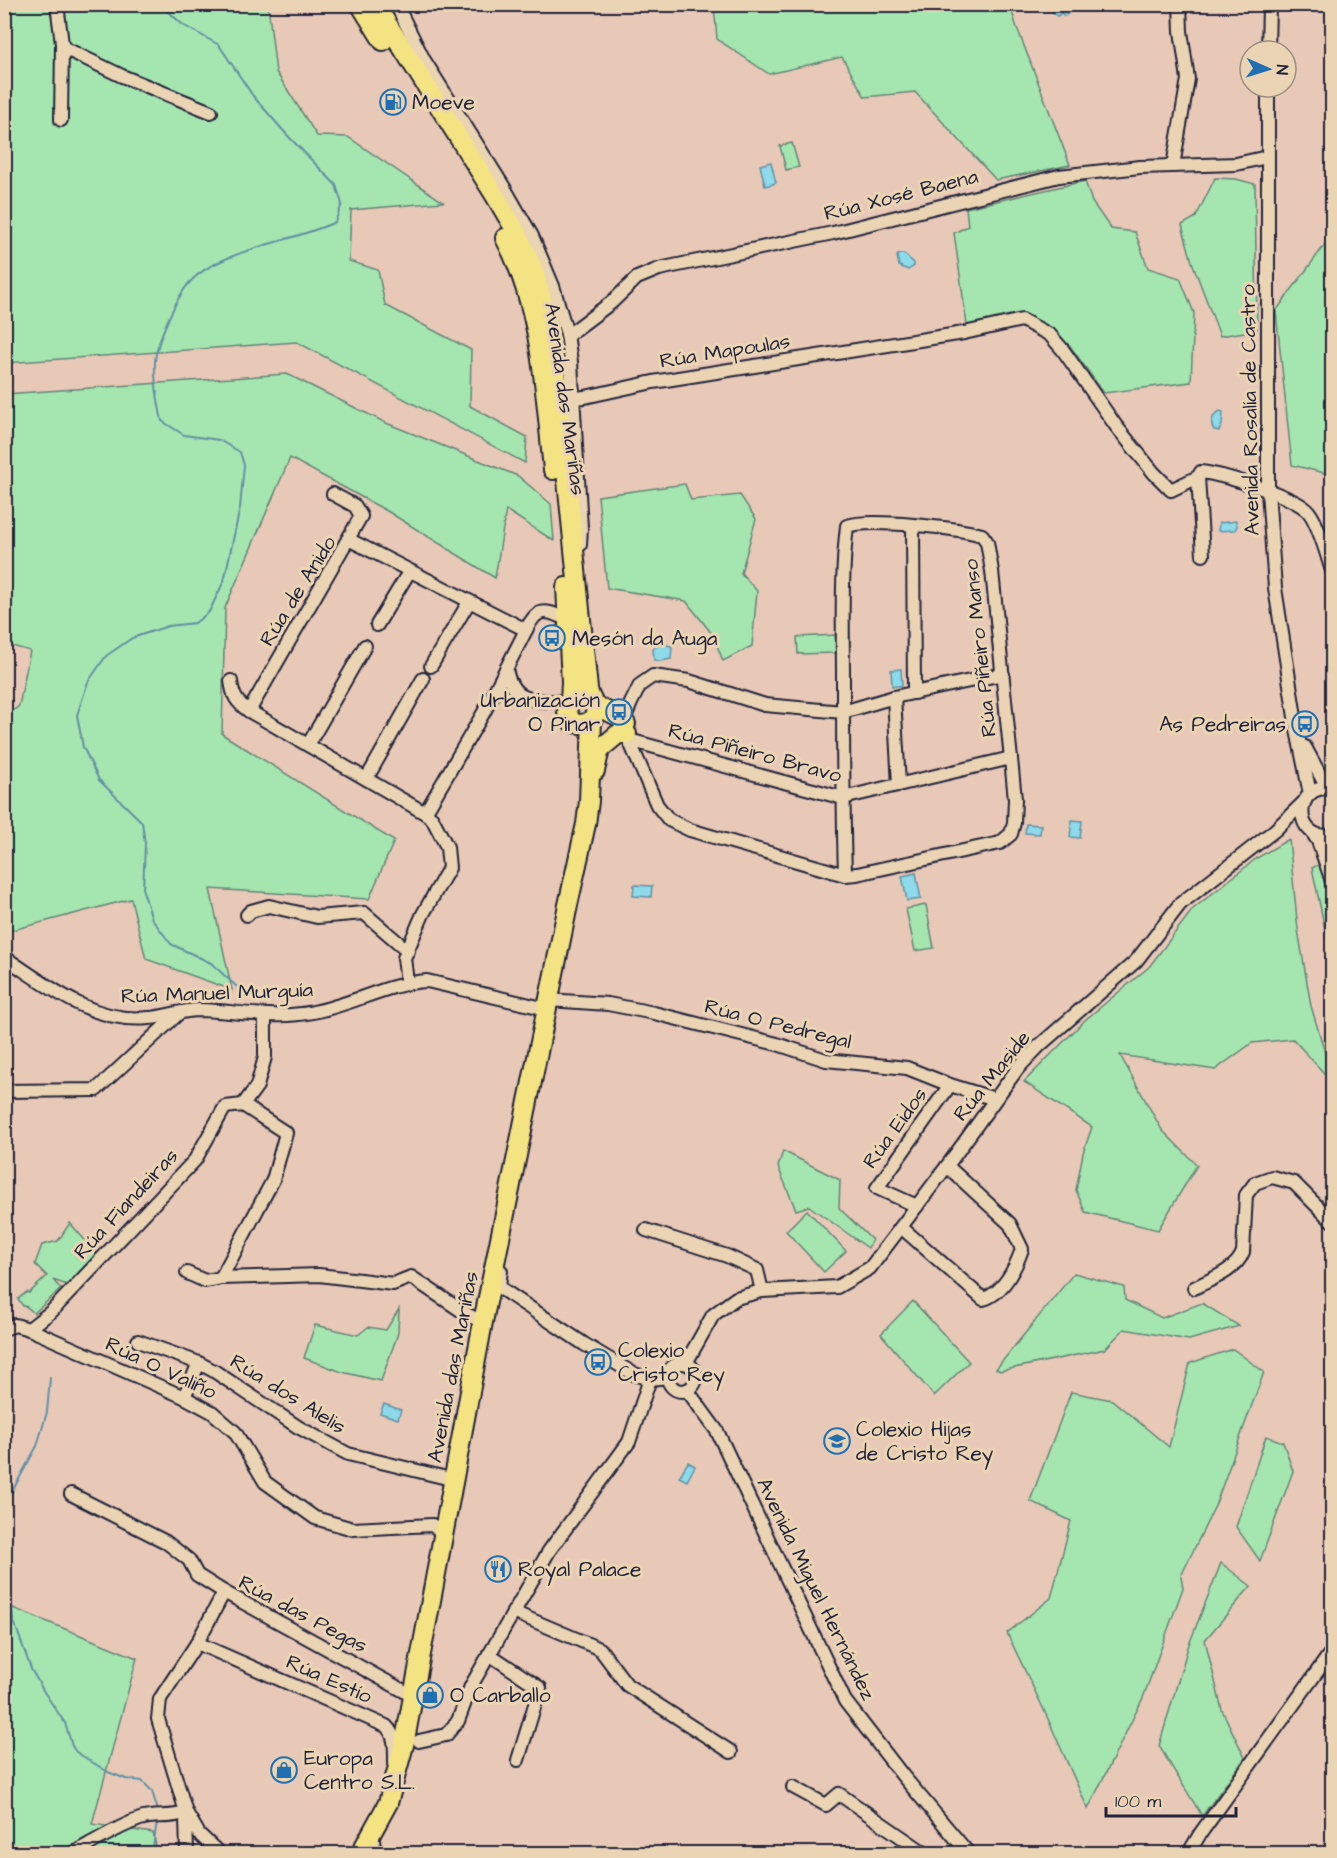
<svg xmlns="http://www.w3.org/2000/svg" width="1337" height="1858" font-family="'Architects Daughter',sans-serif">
<rect width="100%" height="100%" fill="#e8c9b8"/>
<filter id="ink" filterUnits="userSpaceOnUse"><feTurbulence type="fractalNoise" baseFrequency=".0167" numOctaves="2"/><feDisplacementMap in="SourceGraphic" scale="12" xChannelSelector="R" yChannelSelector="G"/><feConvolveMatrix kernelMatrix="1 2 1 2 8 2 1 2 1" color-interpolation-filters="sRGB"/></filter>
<g filter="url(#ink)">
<g fill="#a5e6b0" stroke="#648476" stroke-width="1.5">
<polygon points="5,5 268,5 276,72 317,136 348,137 443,202 351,210 349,261 378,270 385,305 471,350 470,406 527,437 525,463 297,342 5,363"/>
<polygon points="714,5 1010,5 1016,25 1070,165 996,180 915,92 865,97 842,57 769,74 717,39"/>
<polygon points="792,143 799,167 786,170 780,146"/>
<polygon points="1215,178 1236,179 1255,184 1257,330 1220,336 1192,262 1182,225 1196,217"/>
<polygon points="1085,181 1092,202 1111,229 1135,232 1148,268 1180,278 1194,313 1191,382 1104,393 1070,346 1038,321 967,325 954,233 968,226 966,208"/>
<polygon points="1332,235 1332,475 1292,465 1276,311"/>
<polygon points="287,374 386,423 518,476 551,504 554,541 506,510 495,578 387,511 290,458 225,608 222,734 394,841 369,899 210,889 232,990 146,959 131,899 9,931 4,927 4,775 7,770 5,767 5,717 19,706 30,651 5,644 5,394"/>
<polygon points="685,484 691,500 740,495 756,519 741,573 757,591 752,646 723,661 713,635 686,601 607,588 598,496"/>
<polygon points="836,635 836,653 798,654 797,637"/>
<polygon points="1289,839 1298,930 1311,1006 1332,1076 1332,1082 1293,1039 1252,1043 1215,1070 1120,1055 1162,1130 1197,1165 1158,1230 1085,1212 1076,1190 1083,1153 1092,1127 1024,1082 1085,1020 1149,967 1193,909 1257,858"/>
<polygon points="1320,864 1332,916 1332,962 1312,868"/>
<polygon points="926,905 934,948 915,951 906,909"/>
<polygon points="783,1151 840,1180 839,1208 872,1240 868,1248 809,1206 796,1210 778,1167"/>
<polygon points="807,1210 846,1251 824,1272 786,1231"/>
<polygon points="70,1223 97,1254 67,1285 53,1280 61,1289 34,1313 27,1307 23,1306 18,1299 27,1292 29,1293 47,1276 35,1264 42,1245 58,1241"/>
<polygon points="1074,1273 1124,1287 1125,1300 1162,1318 1202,1303 1239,1326 1189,1340 1124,1329 1105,1349 1000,1371 996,1369"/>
<polygon points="913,1301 969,1362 934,1396 881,1334"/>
<polygon points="399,1309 398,1333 381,1381 342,1372 304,1358 315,1325 358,1335 368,1327 386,1330"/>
<polygon points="1233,1349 1264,1372 1215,1506 1181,1576 1183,1588 1143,1698 1088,1809 1044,1710 1007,1633 1051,1598 1071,1521 1030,1501 1071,1392 1112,1400 1169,1447 1190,1363"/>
<polygon points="1266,1436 1283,1442 1293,1471 1260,1561 1236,1527"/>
<polygon points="1221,1563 1251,1586 1205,1640 1222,1710 1245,1758 1202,1816 1159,1746 1188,1647"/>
<polygon points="13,1608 137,1658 92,1824 153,1833 158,1853 5,1853 4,1611"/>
</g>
<g fill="#8cdaea" stroke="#6290a4" stroke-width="1.5">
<polygon points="1054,5 1062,5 1068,7 1069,11 1067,15 1064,16 1062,13 1057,16 1053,13"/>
<polygon points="771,162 776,183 765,186 760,165"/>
<polygon points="899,254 904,254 914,263 914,266 908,270 899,266 897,256"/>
<path d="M1220 411 1223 412 1222 425 1219 431 1214 430C1209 422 1213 415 1220 411Z"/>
<polygon points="1236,521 1237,526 1235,530 1218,531 1219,523"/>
<polygon points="659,644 672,646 671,659 660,661 654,660 653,649"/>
<polygon points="901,669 902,686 892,686 891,670"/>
<polygon points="1072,820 1082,821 1080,838 1070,837"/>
<polygon points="1026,824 1041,825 1040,834 1025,833"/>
<polygon points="916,873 921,899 907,901 902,876"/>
<polygon points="634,885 652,886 651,897 633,896"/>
<polygon points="384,1404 401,1410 398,1419 380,1413"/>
<polygon points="688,1462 695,1466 687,1481 679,1477"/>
</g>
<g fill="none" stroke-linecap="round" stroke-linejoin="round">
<g stroke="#6290a4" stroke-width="2">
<path d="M160 4 183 25 219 45 253 96 288 136 336 185 342 204 335 222C298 239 256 244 219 262 210 266 199 273 192 280 178 293 156 342 155 362 154 381 158 402 162 421L184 435 219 440 240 452 244 465 240 508 224 581 209 612 195 623 168 626 132 638 106 656 88 682 77 715 83 747 99 780 142 822 145 843 143 891 152 919 171 944 211 963 237 987"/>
<polyline points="4,1506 37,1446 47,1412 50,1378"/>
<polyline points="4,1539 13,1619 31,1669 44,1692 65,1723 72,1746 76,1752 108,1772 126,1779 142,1781 152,1791 158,1811"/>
<polyline points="152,1854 157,1821"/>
</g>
<g stroke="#22223b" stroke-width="16">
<g id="minor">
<polyline points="57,4 62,44 61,120"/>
<polyline points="396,4 424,60 505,189 532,236 553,286 567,334 571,362 581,528 580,545"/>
<polyline points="62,47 122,76 211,112"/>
<polyline points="1268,51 1269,4"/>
<polyline points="1268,87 1268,491 1275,588 1297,730 1310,794"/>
<polyline points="1173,166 1188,79 1181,31 1180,4"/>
<polyline points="567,334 572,332 612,302 637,278 659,269 833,233 1059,176 1140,167 1236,164 1267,157"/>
<path d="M574 398 585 397 653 382 964 333 1022 320 1050 335 1063 350 1116 426 1154 473 1171 490 1198 477 1201 472C1224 475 1291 495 1307 510 1317 519 1328 558 1332 571"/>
<polyline points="1198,477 1203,555"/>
<polyline points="333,494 355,506 361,516 348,539"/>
<polyline points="913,526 914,693"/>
<polygon points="348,539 526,630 484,712 425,813 249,711"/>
<polyline points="377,625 409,572"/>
<path d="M526 630C535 612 541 608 559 616"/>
<polyline points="431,666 469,602"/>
<path d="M506 669C513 706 538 700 569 702"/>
<path d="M231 681C233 696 236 702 249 711"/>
<polyline points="894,697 899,785"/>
<polyline points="629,740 843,798 1011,758"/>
<polyline points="308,745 365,646"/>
<polyline points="1305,747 1327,788"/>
<polyline points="367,778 423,679"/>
<path d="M1332 789C1293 781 1292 843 1332 835"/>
<polyline points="1312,832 1318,841 1332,881"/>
<path d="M845 875C843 809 843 743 843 677 843 627 841 576 847 526 869 518 957 528 982 535L987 542 992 571 1015 799 1014 823 1011 834 1000 843 857 874 845 875 690 830 669 820 657 805 629 740 626 724V715L631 703 640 685 653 676 689 681 765 705 843 712 894 697 1003 674"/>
<polyline points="247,915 251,911 269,906 317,917 364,913 408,951"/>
<path d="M4 957C48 986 93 1024 149 1018 166 1017 182 1010 199 1010 237 1011 275 1020 313 1012 352 1005 388 983 427 981L547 1009"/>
<polyline points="407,982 404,958 423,914 449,868 447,847 432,818 425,813"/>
<polyline points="548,1000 608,1004 654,1013 777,1044 826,1060 907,1068 950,1085 995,1099"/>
<polyline points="4,1091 96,1090 179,1013"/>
<polyline points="243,1105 257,1086 265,1057 265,1015"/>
<polyline points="917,1206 877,1188 950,1085"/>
<path d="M901 1227 983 1299C1003 1294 1016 1267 1022 1249L1010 1224 947 1166"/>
<polyline points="646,1230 727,1256 757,1270 762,1291"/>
<polyline points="501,1271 499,1285 503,1290 584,1344 634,1374 650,1379 668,1377"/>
<polyline points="187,1273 205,1281 221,1278 319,1275 393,1284 411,1277 468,1315 483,1322"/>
<polyline points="221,1278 273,1180 286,1133 243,1105"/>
<path d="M1194 1288C1211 1279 1236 1271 1243 1252L1246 1195 1255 1183 1272 1177 1294 1183 1332 1221"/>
<polyline points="4,1329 15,1325 29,1329 184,1397 212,1412 235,1432 265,1482 315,1518 353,1529 432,1525 439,1530 444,1536"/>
<polyline points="29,1329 52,1311 195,1160 225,1107 243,1105"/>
<polyline points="138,1341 199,1363 214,1371 298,1427 348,1454 455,1480"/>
<polyline points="686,1363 713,1315 736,1298 762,1291 837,1287 870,1268 947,1166 1018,1068 1039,1046 1136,961 1180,904 1275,830 1305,801"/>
<circle cx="682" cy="1377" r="14"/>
<polyline points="687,1390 717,1431 845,1701 903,1776 969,1854"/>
<polyline points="184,1397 199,1363"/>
<polyline points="71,1494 166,1542 189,1560 197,1575 224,1592"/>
<polyline points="513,1612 600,1649 627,1685 731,1752"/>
<path d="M197 1643 386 1726C396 1735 395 1749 395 1762"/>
<polyline points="489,1654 540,1688 518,1760"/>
<polyline points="419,1741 446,1735 458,1721 471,1686 549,1551 629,1442 650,1379"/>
<polyline points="793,1787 826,1805 839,1794 926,1854"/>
<polyline points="186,1816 187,1854"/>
<polyline points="372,1834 374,1847 379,1854"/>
<path d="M72 1854C94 1842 117 1827 140 1819 155 1814 172 1819 186 1812"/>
<polyline points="220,1854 199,1834 186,1812 158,1719 160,1699 197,1643 224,1592 413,1696"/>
<polyline points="1188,1854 1200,1834 1332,1651"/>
</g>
</g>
<g stroke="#22223b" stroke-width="22">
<g id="highway">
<polyline points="360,4 383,41"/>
<path d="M375 4 494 194 517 233 532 266 547 316 556 371 588 689C589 696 593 701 595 707 598 721 583 727 572 722L567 712 569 702 578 697 590 700"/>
<path d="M505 238C542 309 545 392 553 470"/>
<polyline points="566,587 571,682 570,701"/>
<polyline points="594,705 622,718 626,724"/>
<polyline points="595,771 600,749 618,734 627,734"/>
<polyline points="360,1854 388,1803 404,1745 483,1322 568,905 586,824 589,801 592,720"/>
</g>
</g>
<use href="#minor" stroke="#ead4b3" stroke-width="12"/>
<use href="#highway" stroke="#f4e382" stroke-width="18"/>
</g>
</g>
<defs>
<g id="fuel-ring" transform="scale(1.35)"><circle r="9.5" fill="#ead4b3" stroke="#1f6fb2" stroke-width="1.5"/><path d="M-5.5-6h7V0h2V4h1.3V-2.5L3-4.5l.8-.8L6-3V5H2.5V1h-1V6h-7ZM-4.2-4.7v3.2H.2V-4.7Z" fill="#1f6fb2"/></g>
<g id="bus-ring" transform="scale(1.35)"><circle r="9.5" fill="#ead4b3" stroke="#1f6fb2" stroke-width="1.5"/><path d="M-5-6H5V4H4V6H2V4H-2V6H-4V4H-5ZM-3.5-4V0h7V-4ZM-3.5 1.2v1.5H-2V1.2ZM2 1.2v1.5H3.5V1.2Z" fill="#1f6fb2"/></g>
<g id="school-ring" transform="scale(1.35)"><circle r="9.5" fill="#ead4b3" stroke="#1f6fb2" stroke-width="1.5"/><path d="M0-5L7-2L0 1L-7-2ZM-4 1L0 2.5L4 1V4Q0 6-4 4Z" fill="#1f6fb2"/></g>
<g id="restaurant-ring" transform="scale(1.35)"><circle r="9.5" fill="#ead4b3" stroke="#1f6fb2" stroke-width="1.5"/><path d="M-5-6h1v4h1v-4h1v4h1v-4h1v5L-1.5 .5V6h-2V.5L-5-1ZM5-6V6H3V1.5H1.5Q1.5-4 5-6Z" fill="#1f6fb2"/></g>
<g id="shop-ring" transform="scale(1.35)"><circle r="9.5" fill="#ead4b3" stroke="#1f6fb2" stroke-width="1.5"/><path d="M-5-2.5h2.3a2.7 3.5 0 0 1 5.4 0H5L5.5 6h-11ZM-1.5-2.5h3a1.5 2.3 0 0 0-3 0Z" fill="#1f6fb2"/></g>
</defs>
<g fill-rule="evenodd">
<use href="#fuel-ring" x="393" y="102"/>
<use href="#bus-ring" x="552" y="638"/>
<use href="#bus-ring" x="619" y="712"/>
<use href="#bus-ring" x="1305" y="724"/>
<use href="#bus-ring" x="598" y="1362"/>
<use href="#school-ring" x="837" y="1441"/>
<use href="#restaurant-ring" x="498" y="1569"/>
<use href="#shop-ring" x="430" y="1695"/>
<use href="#shop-ring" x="284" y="1770"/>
</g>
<g text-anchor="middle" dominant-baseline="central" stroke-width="6" stroke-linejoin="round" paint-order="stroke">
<g font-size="21" fill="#22223b" stroke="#ead4b3" text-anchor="start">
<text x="412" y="102">Moeve</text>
<text x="572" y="638">Mesón da Auga</text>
<text x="600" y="700" text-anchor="end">Urbanización<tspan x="600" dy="24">O Pinar</tspan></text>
<text x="1286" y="724" text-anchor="end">As Pedreiras</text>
<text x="618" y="1350">Colexio<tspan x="618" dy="24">Cristo Rey</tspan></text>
<text x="856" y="1429">Colexio Hijas<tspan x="856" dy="24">de Cristo Rey</tspan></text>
<text x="518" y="1569">Royal Palace</text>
<text x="450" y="1695">O Carballo</text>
<text x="304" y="1758">Europa<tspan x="304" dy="24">Centro S.L.</tspan></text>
</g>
<g font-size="21" fill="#22223b" stroke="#ead4b3">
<text transform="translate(901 195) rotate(-14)">Rúa Xosé Baena</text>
<text transform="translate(725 351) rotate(-9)">Rúa Mapoulas</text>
<text transform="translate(565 399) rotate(82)">Avenida das Mariñas</text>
<text transform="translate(1250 410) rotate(-91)">Avenida Rosalía de Castro</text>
<text transform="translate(298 591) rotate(-58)">Rúa de Anido</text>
<text transform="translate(980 648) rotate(-96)">Rúa Piñeiro Manso</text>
<text transform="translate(755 753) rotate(15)">Rúa Piñeiro Bravo</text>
<text transform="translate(217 993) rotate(-2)">Rúa Manuel Murguía</text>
<text transform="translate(778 1024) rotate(14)">Rúa O Pedregal</text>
<text transform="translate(992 1076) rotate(-51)">Rúa Maside</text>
<text transform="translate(895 1128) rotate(-54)">Rúa Eidos</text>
<text transform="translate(126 1204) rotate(-47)">Rúa Fiandeiras</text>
<text transform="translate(453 1367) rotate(-79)">Avenida das Mariñas</text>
<text transform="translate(161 1368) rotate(25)">Rúa O Valiño</text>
<text transform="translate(288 1394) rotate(32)">Rúa dos Alelis</text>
<text transform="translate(816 1589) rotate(64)">Avenida Miguel Hernández</text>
<text transform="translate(303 1614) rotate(28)">Rúa das Pegas</text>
<text transform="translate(329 1679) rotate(24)">Rúa Estío</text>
</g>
</g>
<rect width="1337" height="1858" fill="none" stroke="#ead4b3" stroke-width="24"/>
<rect x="12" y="12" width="1313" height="1834" fill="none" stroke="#22223b" stroke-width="2" filter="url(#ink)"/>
<g transform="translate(1268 69) rotate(93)"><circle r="28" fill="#ead4b3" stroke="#9a8d83" stroke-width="1.5"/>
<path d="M0-4.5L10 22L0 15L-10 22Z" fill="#1f6fb2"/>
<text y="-9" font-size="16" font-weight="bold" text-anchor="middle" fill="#22223b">N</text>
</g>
<path d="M1106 1807v9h130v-9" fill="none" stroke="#22223b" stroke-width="3"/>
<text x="1115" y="1807" font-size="18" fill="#22223b" stroke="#ead4b3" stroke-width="4.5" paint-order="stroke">100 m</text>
</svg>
